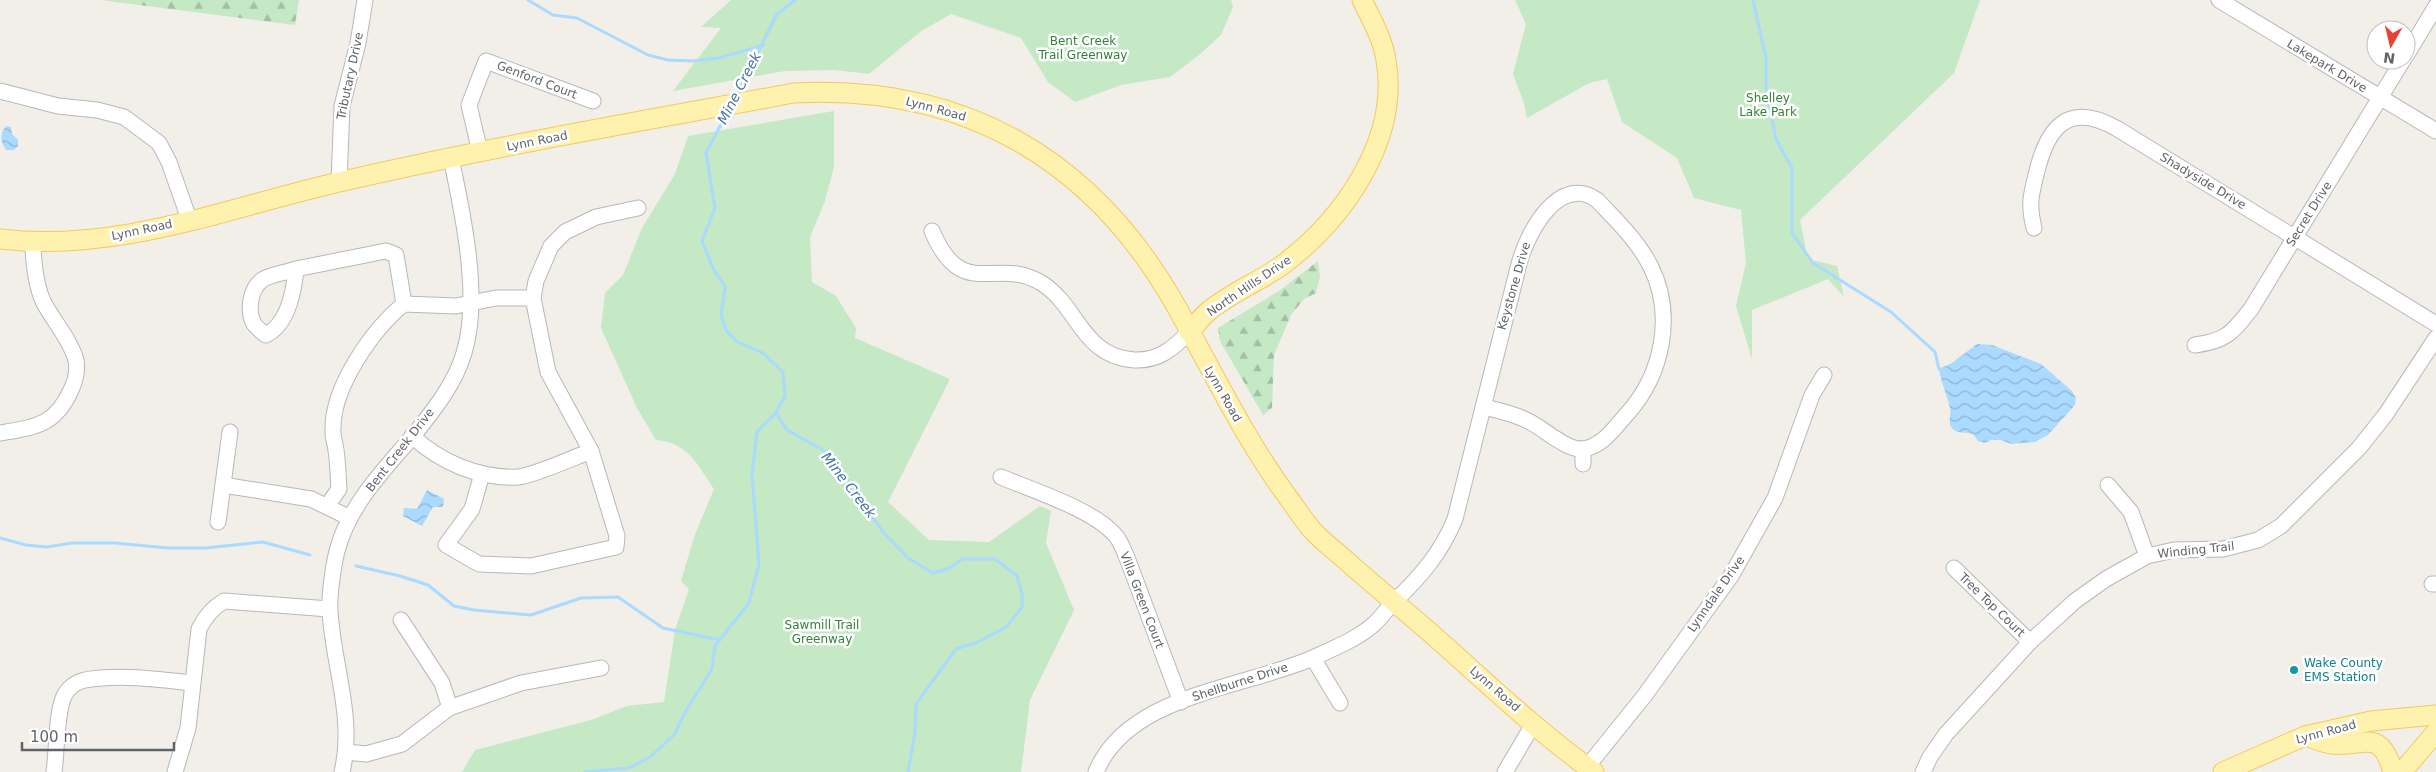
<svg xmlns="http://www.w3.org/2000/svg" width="2436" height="772" font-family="'DejaVu Sans',sans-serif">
<defs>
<pattern id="forest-firs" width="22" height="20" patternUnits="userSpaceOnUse" patternTransform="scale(1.25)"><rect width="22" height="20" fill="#c5e8c5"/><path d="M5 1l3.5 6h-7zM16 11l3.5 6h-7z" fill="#a3c0a4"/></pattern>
<pattern id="water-waves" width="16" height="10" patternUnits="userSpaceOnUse" patternTransform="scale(1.25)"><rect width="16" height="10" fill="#aadaff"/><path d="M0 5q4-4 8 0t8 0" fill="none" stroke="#8eb4d2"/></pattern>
</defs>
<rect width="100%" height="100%" fill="#f1efe8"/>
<g fill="url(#forest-firs)">
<polygon points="100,0 299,0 295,25"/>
<polygon points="1318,261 1320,276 1316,293 1304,299 1291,315 1274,355 1272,408 1263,415 1220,341 1218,328 1279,291"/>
</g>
<g fill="#c5e8c5">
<polygon points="731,0 1231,0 1233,7 1221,35 1199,55 1170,77 1121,85 1075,102 1048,82 1021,38 951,14 920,32 869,74 835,70 785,71 673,91 721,28 701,27"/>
<polygon points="1515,0 1980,0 1954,73 1800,220 1808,259 1837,266 1844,297 1828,279 1752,310 1752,359 1736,306 1746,263 1741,210 1694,198 1677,158 1622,122 1607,79 1589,83 1527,118 1524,103 1513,74 1526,24"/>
<path d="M834 111V167L825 201 810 237 812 282 836 296 856 328 855 338 950 379 888 502 929 540 989 542 1040 506 1051 511 1046 543 1074 610 1030 700 1021 772H462L475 750 591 720 627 706 664 702 675 630 689 589 681 581 694 537 714 489C696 463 689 443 656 440L637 408 601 328 605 293 623 275 642 228 675 174 688 136Z"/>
</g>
<g fill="url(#water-waves)">
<path d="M6 126 11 127 12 134 18 140V146L14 150H6C0 142 0 133 6 126Z"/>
<path d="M1977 344 1992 345 2041 364 2072 391 2076 398 2075 405 2048 435 2035 442 2011 444 2001 440H1991L1985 443 1978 441 1973 434C1967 432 1960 434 1954 430 1946 424 1952 415 1950 408 1947 394 1941 383 1939 369L1952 363Z"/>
<polygon points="427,490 444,499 443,507 433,507 422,526 403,516 404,508 417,509"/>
</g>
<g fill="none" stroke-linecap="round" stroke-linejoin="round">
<g stroke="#aadaff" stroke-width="3">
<polyline points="528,0 553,15 577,18 648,55 668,60 693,61 719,58 764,45"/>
<polyline points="1753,0 1766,58 1766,90 1776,139 1792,168 1792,233 1813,263 1891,312 1935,352 1939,369 1944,370"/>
<polyline points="736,96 777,14 795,0"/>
<polyline points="727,113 706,153 715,208 702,241 713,268 725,287 721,315 726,330 736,341 763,353 783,372 785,396 776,413 787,430 823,450 856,490 868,511 884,533 908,558 933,573 950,568 962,559 995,559 1017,576 1022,594 1022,607 1006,627 978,642 956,649 916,704 915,732 908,772"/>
<polyline points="0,538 26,545 47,547 72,543 115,543 168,548 205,548 263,542 310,555"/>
<polyline points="356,566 400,576 428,585 454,606 474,610 531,615 581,598 618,597 663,628 720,640"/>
<polyline points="584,772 629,768 650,757 675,734 684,714 712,669 715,646 749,603 759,564 752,475 757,432 776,413"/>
</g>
<g stroke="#b5b8bc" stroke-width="17">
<g id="minor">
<polyline points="2219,0 2436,131"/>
<polyline points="2406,56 2436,6"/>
<polyline points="0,91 58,106 97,110 124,117 159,143 169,162 189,219"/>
<polyline points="480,152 469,105 486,61 593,101"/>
<polyline points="339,182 342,106 358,43 365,0"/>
<path d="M2034 228C2028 203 2031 195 2037 171 2048 126 2069 102 2116 128L2436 324"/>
<path d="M932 231C963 304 996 254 1043 284 1079 308 1082 356 1134 360 1158 361 1173 349 1189 332"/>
<path d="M296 269C286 273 271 274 262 280 250 289 247 311 254 324 257 328 262 332 266 335 288 324 294 291 296 269L386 251 396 255 404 304"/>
<path d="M2195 345C2226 341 2232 333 2251 309L2403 60"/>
<path d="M0 433C35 427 55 426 71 390 75 382 78 370 76 360 70 339 54 322 44 303 36 288 33 259 33 243"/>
<path d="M412 436C440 462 479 479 518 477 533 476 575 457 591 451"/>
<polyline points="1583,449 1583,464"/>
<polyline points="482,474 472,509 446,545 479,564 531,566 616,547 617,536 591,451 548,372 533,298 536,281 551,246 565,232 596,217 638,208"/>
<path d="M1001 477C1032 490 1094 510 1115 535 1120 540 1123 549 1126 555L1181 702"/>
<polyline points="223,485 311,499 350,518"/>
<polyline points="2108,485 2131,512 2147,556"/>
<path d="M327 506 339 489C338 476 338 463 336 450 335 442 332 436 333 428 333 386 373 329 404 304L456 306 496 298H533"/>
<polyline points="218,522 230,432"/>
<polyline points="1954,568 2030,642"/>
<polyline points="2432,584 2436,584"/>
<polyline points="401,620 442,683 450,708"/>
<polyline points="1313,658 1340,703"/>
<polyline points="346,752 366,754 402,744 449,708 521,683 601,668"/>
<polyline points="1587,767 1645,695 1731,576 1775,498 1812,395 1824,375"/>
<path d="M54 772C57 751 56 714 64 696 68 688 76 682 85 680 118 674 158 679 192 683"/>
<path d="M175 772 188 728 199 629C205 617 212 608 224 601L329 609"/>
<path d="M342 772C355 718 333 665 330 611 329 596 333 567 337 551 349 505 383 471 413 436 433 411 455 384 464 353 481 298 463 214 451 158"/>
<path d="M1096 772C1128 694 1246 688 1315 657 1334 648 1359 638 1374 624 1382 617 1387 608 1395 601 1421 576 1441 553 1455 519L1519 264C1527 233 1559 173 1597 200 1616 220 1637 240 1650 265 1675 314 1663 374 1627 414 1615 427 1603 446 1584 449 1565 451 1542 426 1524 419 1511 413 1497 410 1484 407"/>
<polyline points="1505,772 1534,723"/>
<polyline points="1923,772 1930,757 1946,734 2030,642 2075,601 2106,579 2147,556 2174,550 2223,549 2258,540 2281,526 2359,448 2386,414 2436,338"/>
</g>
</g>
<g stroke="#f2c960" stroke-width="21">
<g id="major">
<path d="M0 239C116 253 227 208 339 182 490 147 642 121 794 93 964 84 1093 159 1176 306 1212 370 1243 436 1287 496 1296 508 1304 521 1313 531 1322 541 1333 549 1342 557 1370 582 1398 605 1426 629 1481 677 1534 729 1594 772"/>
<path d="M1189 332C1196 325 1202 316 1210 310 1231 293 1258 282 1281 266 1343 220 1400 140 1386 60 1383 39 1371 19 1362 0"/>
<path d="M2306 736C2315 739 2323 743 2332 744 2366 747 2380 727 2393 772"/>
<polyline points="2223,772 2305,736 2371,721 2436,715"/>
<polyline points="2402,772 2436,732"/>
</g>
</g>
<use href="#minor" stroke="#fff" stroke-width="15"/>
<use href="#major" stroke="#fff2af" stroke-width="19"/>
</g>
<circle fill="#0f9aa8" stroke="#fff" stroke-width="2" cx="2294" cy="670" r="5"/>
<g text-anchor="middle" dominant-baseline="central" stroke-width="5" stroke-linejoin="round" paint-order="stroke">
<g font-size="12" fill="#348238" stroke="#fff">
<text x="1083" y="41">Bent Creek<tspan x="1083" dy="14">Trail Greenway</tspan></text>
<text x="1768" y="98">Shelley<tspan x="1768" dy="14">Lake Park</tspan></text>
<text x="822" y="625">Sawmill Trail<tspan x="822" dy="14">Greenway</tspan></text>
</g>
<g font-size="12" fill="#5f6368" stroke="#fff">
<text transform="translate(2327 66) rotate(31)">Lakepark Drive</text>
<text transform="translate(350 76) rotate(-78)">Tributary Drive</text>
<text transform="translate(537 80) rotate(21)">Genford Court</text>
<text transform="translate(936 109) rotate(15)">Lynn Road</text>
<text transform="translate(537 141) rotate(-11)">Lynn Road</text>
<text transform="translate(2203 181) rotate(31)">Shadyside Drive</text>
<text transform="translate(2309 214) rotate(-58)">Secret Drive</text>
<text transform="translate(142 230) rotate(-12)">Lynn Road</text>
<text transform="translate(1249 286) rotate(-34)">North Hills Drive</text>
<text transform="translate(1514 286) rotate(-74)">Keystone Drive</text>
<text transform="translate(1223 394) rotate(60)">Lynn Road</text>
<text transform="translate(400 450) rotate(-52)">Bent Creek Drive</text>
<text transform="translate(2196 550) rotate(-6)">Winding Trail</text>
<text transform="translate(1716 594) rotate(-55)">Lynndale Drive</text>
<text transform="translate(1142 600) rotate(69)">Villa Green Court</text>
<text transform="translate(1992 605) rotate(44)">Tree Top Court</text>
<text transform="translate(1240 682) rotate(-18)">Shellburne Drive</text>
<text transform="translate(1495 689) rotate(41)">Lynn Road</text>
<text transform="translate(2326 732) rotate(-15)">Lynn Road</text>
</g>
<g font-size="12" fill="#0d838f" stroke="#fff" text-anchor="start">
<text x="2304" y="663">Wake County<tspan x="2304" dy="14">EMS Station</tspan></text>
</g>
<g font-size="14" font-style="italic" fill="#4174aa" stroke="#fff">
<text transform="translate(739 88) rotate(-63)">Mine Creek</text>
<text transform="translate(849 485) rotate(52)">Mine Creek</text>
</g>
</g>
<g transform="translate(2391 45) rotate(188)"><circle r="24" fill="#ffffff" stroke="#bfc1c3"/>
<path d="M0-4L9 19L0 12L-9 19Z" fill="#ea4335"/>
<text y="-8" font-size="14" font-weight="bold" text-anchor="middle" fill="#5f6368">N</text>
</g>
<path d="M22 742v8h152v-8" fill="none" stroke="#5f6368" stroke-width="2.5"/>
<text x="30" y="742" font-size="15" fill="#5f6368" stroke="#ffffff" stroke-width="4" paint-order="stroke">100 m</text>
</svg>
